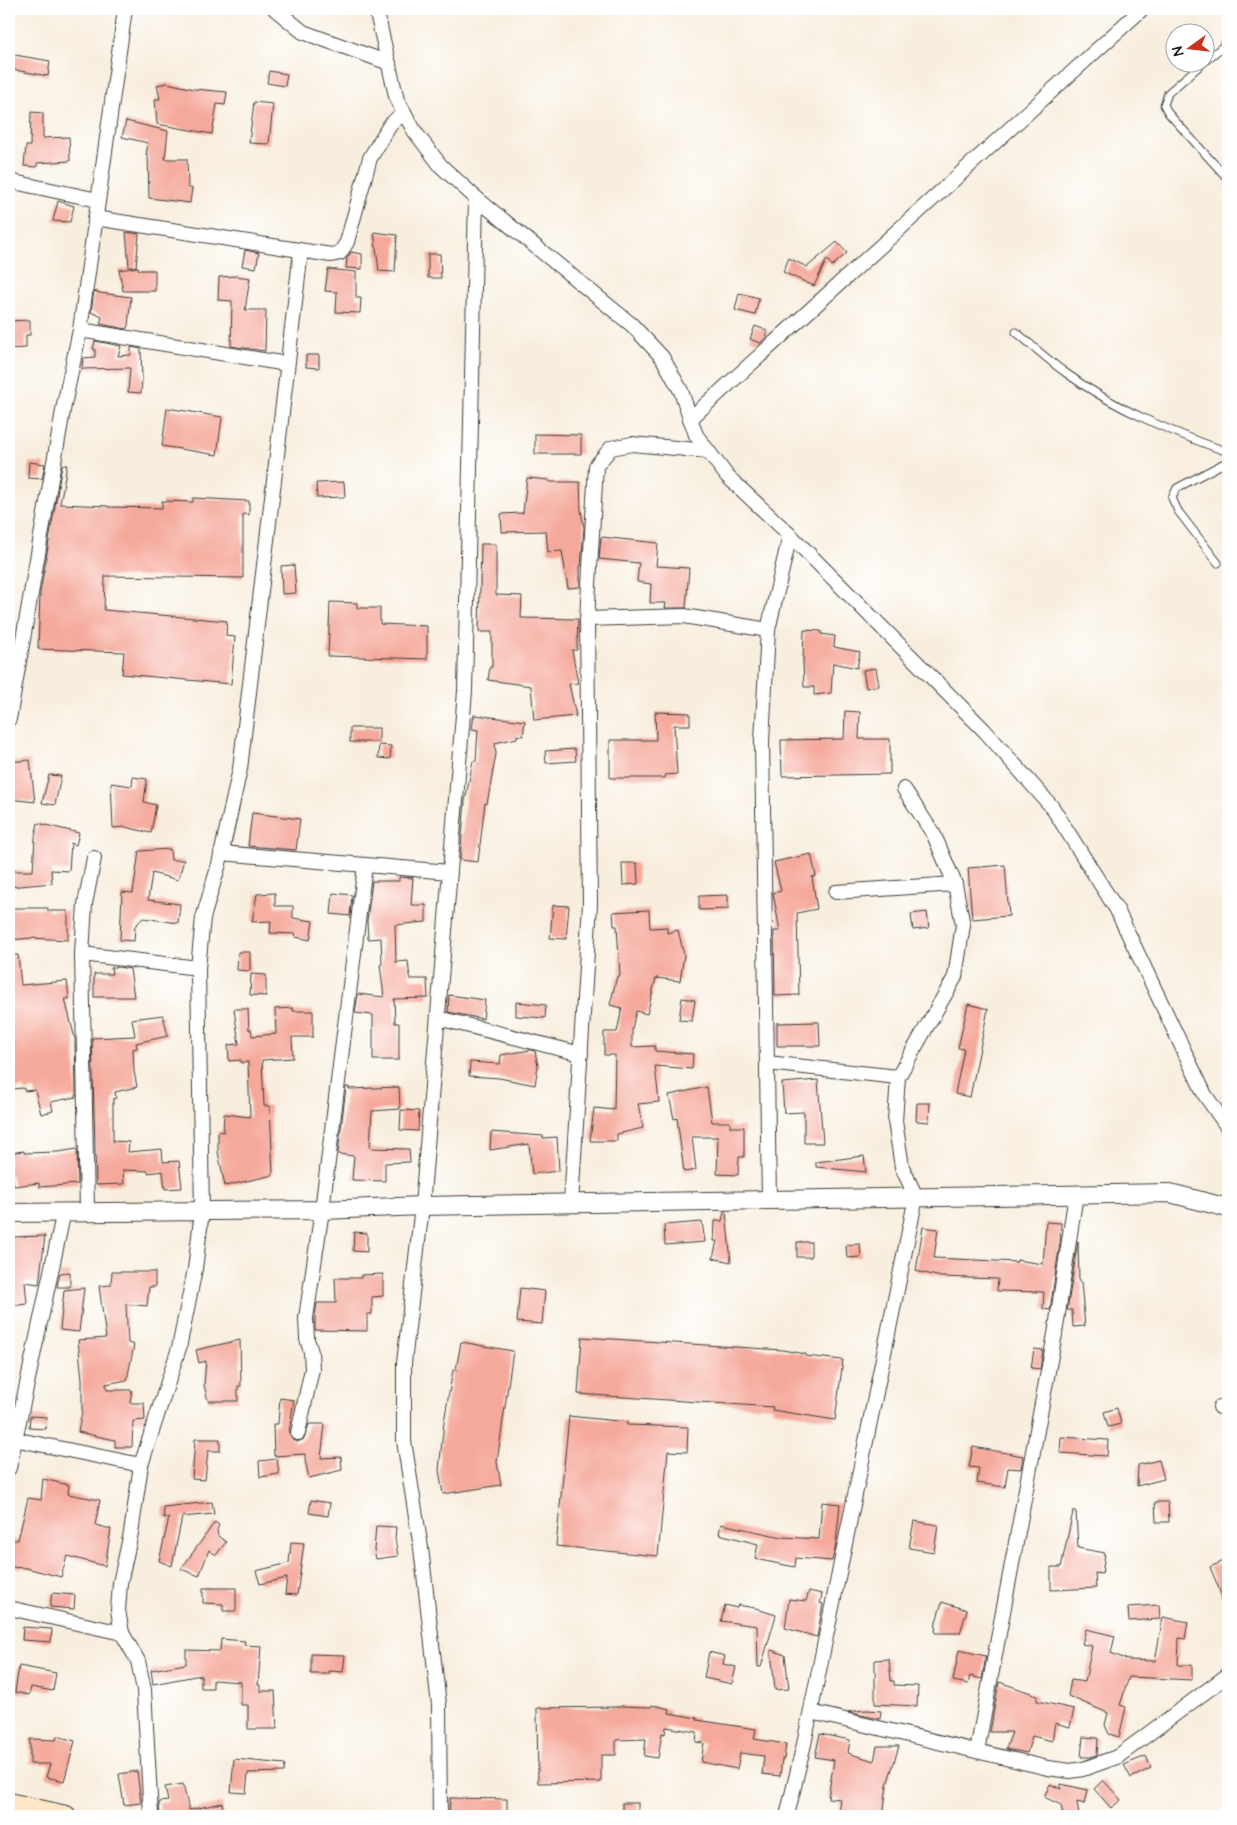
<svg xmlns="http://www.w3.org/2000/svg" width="1237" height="1825" font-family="'Architects Daughter',sans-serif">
<rect width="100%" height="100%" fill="#fff"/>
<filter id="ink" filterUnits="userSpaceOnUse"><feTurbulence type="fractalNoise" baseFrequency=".02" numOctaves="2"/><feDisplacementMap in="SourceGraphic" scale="10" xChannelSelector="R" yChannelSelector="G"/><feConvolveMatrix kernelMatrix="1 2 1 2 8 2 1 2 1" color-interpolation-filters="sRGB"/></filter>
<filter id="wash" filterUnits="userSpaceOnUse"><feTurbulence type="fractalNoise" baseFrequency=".0096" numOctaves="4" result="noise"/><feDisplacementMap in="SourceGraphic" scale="20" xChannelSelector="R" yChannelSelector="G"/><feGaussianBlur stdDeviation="1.12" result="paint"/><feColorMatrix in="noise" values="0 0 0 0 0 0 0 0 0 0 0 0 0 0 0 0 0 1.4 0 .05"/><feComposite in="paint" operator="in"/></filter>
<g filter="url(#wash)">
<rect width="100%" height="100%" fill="#f8eede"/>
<g id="blocks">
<g fill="#f5a99b">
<polygon points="9,54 50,61 48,76 9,69"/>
<polygon points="269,71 287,74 285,86 267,83"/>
<polygon points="167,83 194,89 227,92 225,105 217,104 212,134 157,124 155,99 160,99 157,85"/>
<polygon points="254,102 273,104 269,144 249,143"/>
<polygon points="31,112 43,113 43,138 69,137 70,161 37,163 37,167 24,166 26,146 30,146"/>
<polygon points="126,121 168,131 165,159 187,159 188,188 192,188 190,203 149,198 148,155 146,155 148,143 122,137"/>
<polygon points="58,201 74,206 70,222 53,221"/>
<polygon points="126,232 139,234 136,267 129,267"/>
<polygon points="374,232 397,235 395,272 379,271"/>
<polygon points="837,242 847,253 832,266 827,259 814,286 783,272 789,258 807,267"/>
<polygon points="245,250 259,253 256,268 242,266"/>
<polygon points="351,252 362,254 362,269 346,268 347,258"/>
<polygon points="428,254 440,254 441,278 428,278"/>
<polygon points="138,267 139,270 155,270 155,291 123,291 119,270"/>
<polygon points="328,269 356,272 356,298 361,298 360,313 336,312 337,292 325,291"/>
<polygon points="237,276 250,278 245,310 266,310 265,351 231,346 232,301 218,300 219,277"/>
<polygon points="94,291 100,293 131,297 128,326 126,329 100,324 102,317 91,312"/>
<polygon points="739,293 759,298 755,315 735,310"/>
<polygon points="30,320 30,335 26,335 26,348 9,349 9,321"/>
<polygon points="755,326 768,331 765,339 760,343 750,339"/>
<polygon points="95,341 121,346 118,356 131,355 131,347 141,349 142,379 141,393 128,392 130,368 82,369 83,358 95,357 95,349 93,349"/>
<polygon points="306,355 319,355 319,368 306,367"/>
<polygon points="167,408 222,417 217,455 162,446"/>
<polygon points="535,434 581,435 581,454 535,454"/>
<polygon points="29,462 45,464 42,479 28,478"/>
<polygon points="62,465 67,465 60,504 108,506 108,507 162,508 162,501 193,502 193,498 249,501 249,515 243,514 243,578 105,576 104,610 227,621 226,636 235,637 231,684 122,674 124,652 38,649 40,594"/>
<polygon points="527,478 549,480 549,482 580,482 581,509 584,528 581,566 580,566 580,587 568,588 562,551 548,552 546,531 502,532 501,514 523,513"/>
<polygon points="344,482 345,497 317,498 316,483"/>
<polygon points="601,537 658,543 656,566 689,568 686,608 665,608 666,603 650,603 651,584 637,582 639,563 599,559"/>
<polygon points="481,544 496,544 496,595 522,596 521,618 578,619 577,650 572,650 578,683 569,684 576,716 534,720 531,686 488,680 490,667 492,667 492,632 479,632"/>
<polygon points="294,565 296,593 282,594 281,566"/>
<polygon points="330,602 357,603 357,608 380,608 380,624 427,626 427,659 328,656"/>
<polygon points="804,630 821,631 821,634 835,636 834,647 860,652 857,668 833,663 831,693 814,695 814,687 804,687 803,661"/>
<polygon points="876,668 879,686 866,688 863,670"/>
<polygon points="845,711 860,712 859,739 890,739 890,774 782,776 781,740 844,739"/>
<polygon points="655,712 690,713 690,725 674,725 677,774 665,775 665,778 610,778 610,740 656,740"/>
<polygon points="474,715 525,721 523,736 517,735 517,738 495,743 496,754 487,804 485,803 478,862 460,860 465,801 473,761 476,761 478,730 472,729"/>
<rect x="350" y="728" width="29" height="14"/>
<polygon points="379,745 391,746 390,759 378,758"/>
<polygon points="575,749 576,761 546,763 545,751"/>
<polygon points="30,760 35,802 9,799 9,762"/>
<polygon points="49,775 61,776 55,805 42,803"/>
<polygon points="133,777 147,779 144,802 156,805 151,833 125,827 113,828 111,783 132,786"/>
<polygon points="252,813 300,819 296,850 248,846"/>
<polygon points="38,823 79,833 76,845 71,843 69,871 51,870 52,883 9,887 9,871 33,871 35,837"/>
<polygon points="170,849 171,860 184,860 178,880 152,873 148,900 180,904 178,923 143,918 135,926 134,941 120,940 122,892 133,893 139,851"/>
<polygon points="811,854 816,876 812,877 817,909 797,913 799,995 775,996 774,931 780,931 773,893 781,891 774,862"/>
<polygon points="622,863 637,863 638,884 623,885"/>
<polygon points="1005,865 1009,916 972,919 968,868"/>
<polygon points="399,877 413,878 411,905 426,905 426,922 395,925 396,962 408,961 410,979 427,979 428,998 394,999 395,1023 399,1023 399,1060 373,1060 373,1015 355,1013 358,994 384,997 380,965 382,964 381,938 368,939 367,921 372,881 399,881"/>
<polygon points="275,893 275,906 293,906 293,918 313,921 310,940 295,937 296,934 270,933 271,921 252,922 257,894"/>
<polygon points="333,893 352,895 350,916 331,914"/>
<polygon points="728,895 728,909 699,910 699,896"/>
<polygon points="553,905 569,906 566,939 550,938"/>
<polygon points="9,908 48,908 48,911 68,911 68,940 31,938 9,940"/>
<polygon points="649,910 650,928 667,927 667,933 678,930 684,955 680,981 656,978 647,1014 636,1011 632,1029 632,1047 655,1046 655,1051 693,1054 692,1069 655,1066 659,1102 638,1104 643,1128 617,1134 617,1141 590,1141 594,1108 614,1110 615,1055 604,1055 604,1032 617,1032 622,1008 610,1005 617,976 620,976 617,926 614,926 613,912"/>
<polygon points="927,912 929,928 913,930 911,914"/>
<polygon points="238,952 250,952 250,971 237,970"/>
<polygon points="9,955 18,955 21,985 67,981 69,999 65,999 75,1039 76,1097 51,1102 53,1111 41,1114 35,1090 24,1091 24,1088 10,1089 9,1074"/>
<polygon points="118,967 130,969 134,997 94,997 94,974 112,974 111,968"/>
<polygon points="251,974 266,975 266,996 250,995"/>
<polygon points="449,995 485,1000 483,1019 448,1012"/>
<polygon points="682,998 695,1000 692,1021 679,1020"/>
<polygon points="516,1002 546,1005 545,1018 516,1016"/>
<polygon points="968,1004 988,1009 970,1097 955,1094 964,1049 958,1048"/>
<polygon points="293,1008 293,1011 313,1011 313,1037 292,1037 293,1058 262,1060 264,1106 270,1106 273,1175 225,1186 218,1152 218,1131 223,1132 224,1114 250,1117 248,1062 241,1063 241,1060 229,1061 228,1045 239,1044 234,1009 248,1009 249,1030 251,1029 252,1036 276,1034 275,1009"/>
<polygon points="163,1015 168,1036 136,1043 137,1048 133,1049 134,1071 137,1087 115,1092 116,1098 113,1099 113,1141 129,1142 128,1152 162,1149 163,1162 179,1161 182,1188 165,1189 163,1171 148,1173 148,1171 123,1170 124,1184 96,1185 92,1038 135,1036 132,1019"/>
<polygon points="819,1022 820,1046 777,1046 777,1023"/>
<polygon points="530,1050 535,1051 538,1066 535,1085 499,1078 469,1076 470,1062 500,1064 501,1055"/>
<polygon points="818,1080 823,1143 804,1143 804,1112 784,1113 782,1083"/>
<polygon points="346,1087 349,1087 349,1089 399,1087 400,1109 372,1111 370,1148 409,1149 410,1162 385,1163 385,1181 352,1180 354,1156 338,1154"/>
<polygon points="707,1087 712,1122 730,1122 730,1127 744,1127 744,1157 739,1157 738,1175 717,1174 718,1137 692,1137 696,1170 684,1172 677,1118 674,1119 669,1095"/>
<polygon points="917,1103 930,1103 929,1122 916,1121"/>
<polygon points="401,1110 419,1111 418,1131 400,1130"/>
<polygon points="491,1132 543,1136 543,1138 557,1137 559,1171 532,1174 529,1144 490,1150"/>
<polygon points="77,1149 78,1184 39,1187 39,1183 14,1186 12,1175 9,1175 9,1153 24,1151 24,1153 58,1152"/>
<polygon points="864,1156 866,1172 816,1167 816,1162"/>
<polygon points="724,1212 726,1212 731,1262 713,1258 717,1241 714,1241 715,1221 722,1221"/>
<polygon points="702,1222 705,1242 665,1245 664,1225"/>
<polygon points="1046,1222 1061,1223 1060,1243 1050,1310 1043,1309 1044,1292 997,1291 998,1279 941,1277 916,1271 923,1227 938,1229 934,1258 1017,1262 1017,1260 1043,1264"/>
<polygon points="354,1232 367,1233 367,1252 353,1251"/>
<polygon points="45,1236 39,1284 25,1282 27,1304 10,1306 9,1237"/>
<rect x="797" y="1242" width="14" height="15"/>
<polygon points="1078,1242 1079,1282 1081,1282 1085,1326 1073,1327 1072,1310 1067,1310"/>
<polygon points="860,1244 861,1257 847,1258 846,1245"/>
<polygon points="70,1272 70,1287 57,1287 60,1273"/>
<polygon points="112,1272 155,1272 155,1287 149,1287 147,1306 126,1304 128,1343 134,1345 127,1380 106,1384 107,1390 132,1390 130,1403 144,1403 145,1420 133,1421 132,1447 115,1447 115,1440 78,1432 82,1412 82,1379 78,1340 106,1338 99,1286 111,1285"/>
<polygon points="383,1274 383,1296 372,1297 372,1314 367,1314 367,1331 315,1330 315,1318 317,1303 336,1303 335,1278 361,1278 361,1275"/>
<polygon points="84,1288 79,1332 60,1330 64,1290"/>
<polygon points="520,1288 545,1291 542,1324 517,1322"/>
<polygon points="582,1337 782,1350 806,1354 805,1356 843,1360 835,1420 772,1410 773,1407 578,1394"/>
<polygon points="240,1340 241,1386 238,1386 238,1401 208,1401 204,1385 206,1361 199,1363 196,1350"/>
<polygon points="461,1342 513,1351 497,1462 501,1485 443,1494 439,1470 444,1422 453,1370 456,1370"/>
<polygon points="1034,1349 1043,1350 1040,1369 1031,1368"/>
<polygon points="280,1398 294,1400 289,1432 292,1439 297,1442 304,1439 309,1424 325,1424 321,1458 341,1457 342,1470 309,1478 305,1460 305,1454 274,1456 273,1424 278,1424"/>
<polygon points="1117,1408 1121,1424 1108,1427 1104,1412"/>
<polygon points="30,1416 47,1417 46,1429 29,1428"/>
<polygon points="569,1416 627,1422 627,1425 688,1427 687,1452 668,1451 658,1556 556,1546"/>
<polygon points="1061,1437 1108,1440 1107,1456 1060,1453"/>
<polygon points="195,1439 220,1439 220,1451 208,1451 205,1480 192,1479"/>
<polygon points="973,1447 1023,1456 1021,1469 1008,1468 1005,1487 977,1483 979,1468 969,1467"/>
<polygon points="277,1459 279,1474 260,1477 259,1461"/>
<polygon points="1159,1460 1164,1479 1137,1486 1138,1465"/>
<polygon points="43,1479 69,1485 68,1494 100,1500 95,1525 111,1529 105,1566 67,1556 61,1577 26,1568 9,1567 9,1540 18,1540 28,1498 41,1500"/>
<polygon points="311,1500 330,1503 328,1516 309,1513"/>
<polygon points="212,1502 214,1514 182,1517 172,1566 159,1561 169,1518 164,1518 163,1507"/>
<polygon points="822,1502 840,1504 836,1544 832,1561 796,1558 795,1567 755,1559 758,1544 719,1534 721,1524 782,1537 819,1539"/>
<polygon points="1155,1502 1168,1502 1169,1522 1156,1522"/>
<polygon points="1073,1512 1076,1512 1078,1548 1105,1553 1102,1574 1095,1573 1096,1588 1051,1590 1051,1567 1061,1567"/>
<polygon points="914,1521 938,1525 934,1552 909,1548"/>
<polygon points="215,1522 219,1525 217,1530 218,1536 226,1542 216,1555 209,1550 199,1576 181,1569"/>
<polygon points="376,1526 396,1527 395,1538 398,1556 376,1559 374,1550"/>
<polygon points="291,1542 304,1543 297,1595 285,1594 287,1578 260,1584 256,1571 289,1563"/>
<polygon points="1228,1559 1228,1611 1210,1567"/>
<polygon points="203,1588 236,1588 236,1611 223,1611 223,1604 203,1603"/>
<polygon points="809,1591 822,1594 820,1603 823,1604 817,1637 785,1628 789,1599 806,1601"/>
<polygon points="52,1593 75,1595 74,1609 50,1607"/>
<polygon points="942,1602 967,1610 960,1633 935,1633 936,1622"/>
<polygon points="725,1605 737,1608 738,1605 760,1609 760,1610 776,1615 761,1667 758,1667 757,1626 721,1621"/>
<polygon points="1159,1605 1160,1619 1129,1621 1128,1607"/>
<polygon points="1163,1617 1188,1622 1185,1639 1179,1638 1178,1665 1192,1665 1192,1680 1129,1677 1120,1705 1126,1707 1119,1737 1109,1734 1105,1725 1108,1713 1068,1696 1071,1680 1085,1682 1092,1646 1082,1644 1086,1629 1115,1636 1111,1653 1128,1660 1155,1661"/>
<polygon points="23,1627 52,1629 51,1642 22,1640"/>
<polygon points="221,1639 245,1641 244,1645 261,1646 258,1685 260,1685 260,1691 275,1691 277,1729 248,1729 248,1705 241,1705 241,1682 213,1680 213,1688 201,1688 201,1675 153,1684 151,1670 186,1664 186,1650 220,1651"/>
<polygon points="771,1650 785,1655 789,1689 775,1690"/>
<polygon points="959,1650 986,1656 982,1679 970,1676 968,1684 953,1681"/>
<polygon points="709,1652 725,1656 723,1664 736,1667 732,1684 704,1678"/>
<polygon points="311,1654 345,1655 343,1672 329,1671 329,1674 311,1674"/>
<polygon points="889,1659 891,1681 894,1681 894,1685 918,1686 917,1706 875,1704 875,1660"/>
<polygon points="19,1666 56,1673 53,1691 31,1687 29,1695 15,1692"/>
<polygon points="999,1682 1037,1695 1037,1701 1074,1709 1070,1727 1055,1723 1052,1741 1032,1736 1027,1753 1006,1749 1012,1732 990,1732"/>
<polygon points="652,1705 670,1709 669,1713 697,1718 697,1720 756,1729 754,1739 786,1744 784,1759 782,1759 780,1776 762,1774 764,1756 740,1753 737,1769 701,1762 704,1743 696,1742 697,1732 666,1727 665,1734 662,1733 658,1758 644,1756 646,1739 616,1740 616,1755 601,1755 601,1782 538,1783 537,1708 621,1707 621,1706 651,1707"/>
<polygon points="867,1710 881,1711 880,1719 847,1712"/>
<polygon points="820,1734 850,1740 848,1753 874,1761 877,1746 899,1746 887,1785 883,1816 868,1816 838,1812 840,1799 828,1798 834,1760 815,1757"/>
<polygon points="57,1736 75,1741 64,1781 46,1777 50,1764 30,1764 30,1739 56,1740"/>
<polygon points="1083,1737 1098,1738 1097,1755 1090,1757 1081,1757"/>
<polygon points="1146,1756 1151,1768 1131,1778 1124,1765"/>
<polygon points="234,1759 285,1764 284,1772 248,1773 246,1793 231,1792"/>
<polygon points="137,1771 141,1803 124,1805 119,1774"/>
<polygon points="1103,1780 1121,1800 1111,1808 1094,1789"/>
<polygon points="183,1784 189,1810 222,1803 224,1816 160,1816 159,1802 168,1801 165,1787"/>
<polygon points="1050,1784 1061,1789 1061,1784 1088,1790 1085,1804 1077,1802 1079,1816 1063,1816 1061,1805 1044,1797"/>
<polygon points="450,1798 507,1799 507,1816 449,1816"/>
<rect x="622" y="1803" width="16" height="13"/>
</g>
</g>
</g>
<g filter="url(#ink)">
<use href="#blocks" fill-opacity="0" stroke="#3d3c39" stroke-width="1"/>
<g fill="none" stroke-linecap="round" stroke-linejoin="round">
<g stroke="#3d3c39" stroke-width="9">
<g id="service">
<polyline points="1204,62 1168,93 1164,105 1169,114 1228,179"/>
<polyline points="1204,62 1228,42"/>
<path d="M1016 332C1033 346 1049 361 1066 373 1115 409 1172 432 1228 452"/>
<polyline points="1218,563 1178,511 1172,498 1177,488 1228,461"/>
</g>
</g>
<g stroke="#3d3c39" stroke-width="16">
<g id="minor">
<polyline points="275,9 303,32 389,63"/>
<polyline points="376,9 397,100 415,132 441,166 476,198 632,325 662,357 681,391 696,435 727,476 790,535 985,731 1052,807 1117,910 1205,1095 1228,1128"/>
<polyline points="9,181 98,200"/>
<polyline points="95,218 331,255 340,253 347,242 370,158 390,125 404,112"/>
<polyline points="80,330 287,364"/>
<polyline points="690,419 1142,9"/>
<polyline points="587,619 684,616 768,630"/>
<polyline points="9,719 64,405 80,330 125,9"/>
<polyline points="221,853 450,872"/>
<polyline points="836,892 955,884"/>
<polyline points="82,954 198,968"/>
<polyline points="438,1018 581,1054"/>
<polyline points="767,1063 898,1077"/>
<polyline points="769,1200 762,741 768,630 790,535"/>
<polyline points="571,1203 590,904 587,619 596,466 611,448 632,444 708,451"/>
<polyline points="87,1211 82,954 85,904 94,858"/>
<polyline points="1220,1407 1228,1408"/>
<polyline points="298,1433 312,1369 311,1352 307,1339 306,1318 322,1210 365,865"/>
<polyline points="9,1438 141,1465"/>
<polyline points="9,1468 64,1211"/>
<polyline points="9,1608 122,1633"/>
<polyline points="811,1712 1048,1768 1070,1771 1083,1769 1117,1757 1228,1675"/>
<polyline points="977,1751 1055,1334 1076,1194"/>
<polyline points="151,1816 144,1690 138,1661 122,1633 118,1610 120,1583 131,1533 141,1465 179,1348 195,1269 202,1211 198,968 203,918 219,864 240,769 301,251"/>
<polyline points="440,1816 439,1705 421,1548 404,1441 404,1363 422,1206 465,691 476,198"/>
<polyline points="787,1816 804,1744 916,1197 902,1167 895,1121 898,1077 955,977 963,925 955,884 934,835 904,789"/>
</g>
</g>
<g stroke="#3d3c39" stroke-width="20">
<polyline id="tertiary" points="9,1213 322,1210 422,1206 1170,1193 1228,1208"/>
</g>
<g stroke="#3d3c39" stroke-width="22">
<polyline id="secondary" points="9,1803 66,1816"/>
</g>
<use href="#service" stroke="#fff" stroke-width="7"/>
<use href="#minor" stroke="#fff" stroke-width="14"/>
<use href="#tertiary" stroke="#fff" stroke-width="18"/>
<use href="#secondary" stroke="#fde5c5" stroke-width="20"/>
</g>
</g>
<rect width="1237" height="1825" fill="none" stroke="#fff" stroke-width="30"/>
<g transform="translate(1190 48) rotate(255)"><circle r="24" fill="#ffffff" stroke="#a4a4a4"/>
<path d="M0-4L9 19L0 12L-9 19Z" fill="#c8321e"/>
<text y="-8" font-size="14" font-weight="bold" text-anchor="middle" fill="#1c1c1c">N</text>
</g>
</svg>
